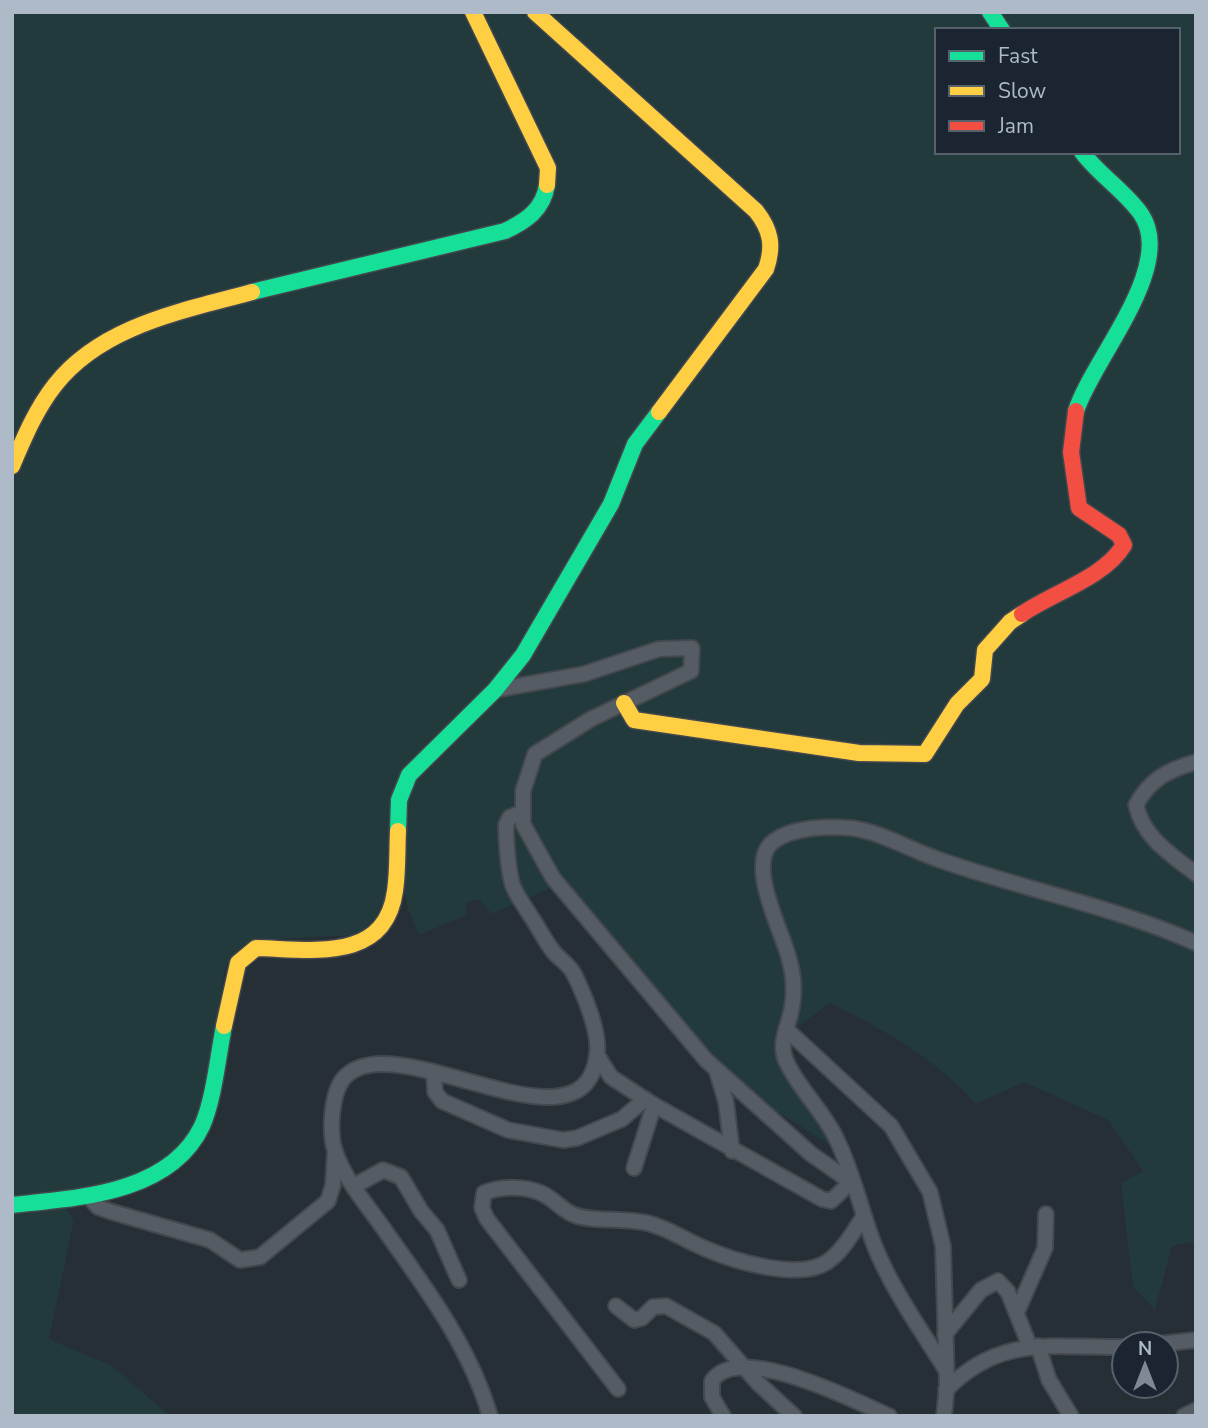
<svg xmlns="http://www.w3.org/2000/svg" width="1208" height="1428" font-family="'Nunito Sans',sans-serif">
<rect width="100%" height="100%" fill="#262e36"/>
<path fill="#233a3c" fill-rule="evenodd" d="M12 12H1196V1242L1172 1246 1155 1310 1133 1287 1121 1183 1143 1171 1108 1120 1024 1082 976 1104C935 1058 884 1030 830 1003L784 1037 829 1144 757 1099 682 1032 553 887 492 914 479 900 466 903 467 915 419 935 408 909 404 888 388 893 375 918 357 935 252 940 231 957 225 969 211 1054 195 1126 174 1154 114 1185 56 1192 74 1220 49 1339 112 1366 170 1416H12ZM937 30H1178V152H937Z"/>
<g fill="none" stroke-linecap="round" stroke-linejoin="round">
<g stroke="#43484e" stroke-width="18">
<g id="street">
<polyline points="495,690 584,674 659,649 692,648 691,671 591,719 535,754 523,791 523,824 553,878 706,1060 811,1154 851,1182 831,1201 822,1199 654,1105 611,1077 597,1055"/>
<path d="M1196 762C1168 770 1150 779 1136 805 1143 837 1170 854 1196 874"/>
<polyline points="786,1029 891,1126 930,1192 943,1246 947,1385 944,1416"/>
<polyline points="717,1072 726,1102 732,1151"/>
<polyline points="434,1073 435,1092 442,1101 508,1130 563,1140 577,1138 622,1119 645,1099"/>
<polyline points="634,1168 654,1105"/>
<polyline points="354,1186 383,1170 401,1177 421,1211 437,1230 459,1280"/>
<polyline points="88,1196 98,1207 112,1212 210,1240 240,1260 260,1257 328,1201 333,1185 335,1151"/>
<polyline points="616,1306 634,1320 642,1318 653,1307 666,1306 714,1333 758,1383 794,1416"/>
<polyline points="1017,1312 1045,1248 1046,1214"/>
<polyline points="945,1334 981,1290 998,1281 1008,1292 1030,1347"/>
<polyline points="1159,1344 1196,1340"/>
<polyline points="1038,1346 1049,1380 1071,1416"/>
<path d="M946 1370C921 1330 893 1291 875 1247 861 1211 853 1172 836 1138 823 1111 800 1090 787 1063 777 1044 789 1026 792 1007 795 990 793 971 788 955 781 929 745 861 774 841 793 827 827 826 851 828 882 832 910 850 940 860 1025 890 1113 906 1196 943"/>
<path d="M618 1389 487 1219 482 1208 484 1193C500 1186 525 1186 541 1193 553 1198 561 1209 572 1214 592 1223 626 1217 651 1224 669 1229 687 1241 704 1248 733 1261 799 1281 827 1262 843 1251 853 1232 864 1216"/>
<path d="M946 1390C1000 1334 1054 1348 1124 1347"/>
<path d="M490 1416C470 1347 427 1290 386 1232 369 1207 345 1181 335 1151 329 1133 331 1095 343 1079 392 1019 585 1165 597 1054 600 1032 584 994 574 974 569 964 559 959 553 951 544 940 538 926 530 915 524 905 515 894 512 883 508 867 506 841 506 825L510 817 523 812"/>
<path d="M723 1416 712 1397V1381C739 1341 855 1401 889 1416"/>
<polyline points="1184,1416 1196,1410"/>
</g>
</g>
<g stroke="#43484e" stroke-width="19">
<g id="fast">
<polyline points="990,12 1002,30"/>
<path d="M252 292 505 231C526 221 543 210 547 185"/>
<path d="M1076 411C1092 360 1177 266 1141 214 1125 191 1099 175 1082 152"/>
<polyline points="398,831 399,800 409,775 495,690 523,655 611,504 635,444 659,412"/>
<path d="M12 1205C77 1198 170 1194 202 1126 214 1099 218 1056 224 1026"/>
</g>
</g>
<g stroke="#43484e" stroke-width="19">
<g id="slow">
<polyline points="473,12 548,168 547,185"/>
<path d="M535 12 756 211C771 230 774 246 766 269L659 412"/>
<path d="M12 466C24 438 36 409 55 385 102 325 184 311 252 292"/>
<polyline points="624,703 634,720 859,753 925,754 957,704 982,679 985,650 1010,622 1022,614"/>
<path d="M224 1026 238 963 256 948C310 949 385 964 395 891 398 871 397 850 398 831"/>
</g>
</g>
<g stroke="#43484e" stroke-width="19">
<path id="jam" d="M1022 614C1054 592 1104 578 1124 545L1119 535 1079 508 1071 452 1076 411"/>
</g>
<use href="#street" stroke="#565c64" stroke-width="14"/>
<use href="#fast" stroke="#16e098" stroke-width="16"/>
<use href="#slow" stroke="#ffcf43" stroke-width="16"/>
<use href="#jam" stroke="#f24e42" stroke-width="16"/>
</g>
<rect width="1208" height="1428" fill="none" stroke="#afbac8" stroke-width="28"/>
<rect x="935" y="28" width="245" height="126" fill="#1a2531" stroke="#56616d" stroke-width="2"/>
<rect x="949" y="51" width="35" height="10" fill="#16e098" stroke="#56616d" stroke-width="2"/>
<text x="998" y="63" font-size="21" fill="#afbac8">Fast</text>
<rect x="949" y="86" width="35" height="10" fill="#ffcf43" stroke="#56616d" stroke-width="2"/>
<text x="998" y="98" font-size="21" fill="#afbac8">Slow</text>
<rect x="949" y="121" width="35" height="10" fill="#f24e42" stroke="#56616d" stroke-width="2"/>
<text x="998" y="133" font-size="21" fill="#afbac8">Jam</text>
<g transform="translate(1145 1365)"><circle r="33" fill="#1a2531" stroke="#56616d" stroke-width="2"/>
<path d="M0-5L12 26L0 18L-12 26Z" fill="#7f8995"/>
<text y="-10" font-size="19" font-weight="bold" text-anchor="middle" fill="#afbac8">N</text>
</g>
</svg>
